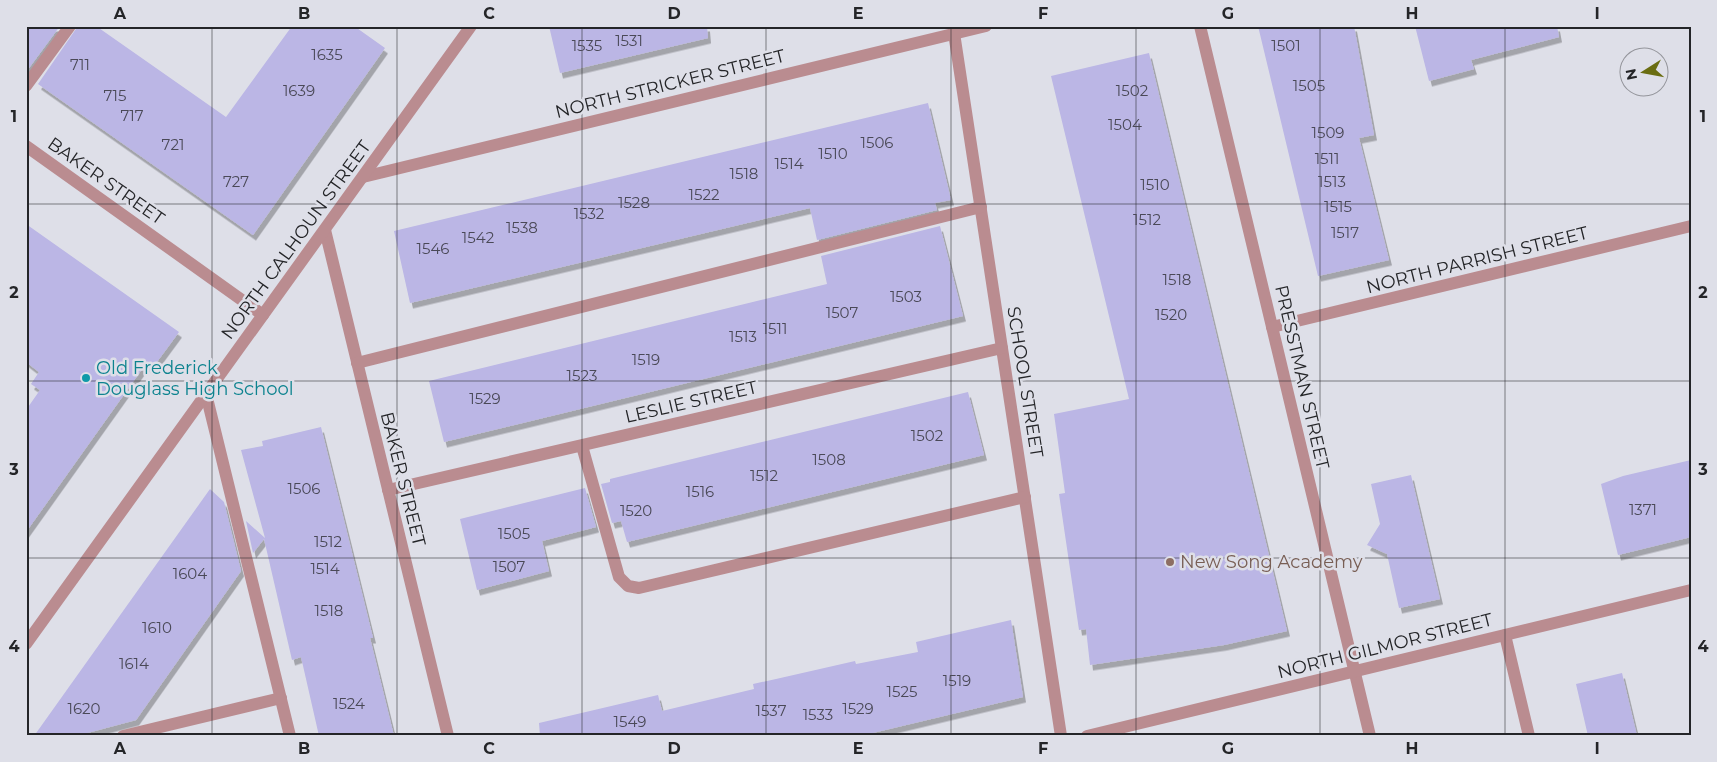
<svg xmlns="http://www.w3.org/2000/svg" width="1717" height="762" font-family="Montserrat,sans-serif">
<defs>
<filter id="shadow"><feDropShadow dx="3" dy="5.5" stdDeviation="0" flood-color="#0004"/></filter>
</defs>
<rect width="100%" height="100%" fill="#dedfe8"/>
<g fill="#bbb6e5" filter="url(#shadow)">
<polygon points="26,26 60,26 26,72"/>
<polygon points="78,26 96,26 226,117 292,26 354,26 385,48 253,235 38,84"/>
<polygon points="549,26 707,26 708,38 560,73"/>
<polygon points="1258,26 1354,26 1374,135 1359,138 1389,260 1318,276"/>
<polygon points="1415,26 1557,26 1559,37 1471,60 1474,69 1429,81"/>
<polygon points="1149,53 1287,631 1224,645 1090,665 1086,629 1079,630 1059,494 1065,493 1054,414 1129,399 1051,76"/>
<polygon points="928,103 951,200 935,203 937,210 817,240 810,208 410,303 394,231"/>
<polygon points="26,224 179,332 151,370 145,365 26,532 26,410 40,390 31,384 39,372 26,362"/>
<polygon points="940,226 963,316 444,442 429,381 827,284 821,256"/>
<polygon points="968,392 984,455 627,542 621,521 612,523 601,484 610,482 610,479"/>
<polygon points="321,427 373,638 370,638 394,736 319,736 301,657 292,660 264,539 253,553 246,521 265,538 241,450 263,446 262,441"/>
<polygon points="1691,460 1691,537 1618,555 1601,484 1623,476"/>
<polygon points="1411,475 1440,599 1399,608 1387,554 1367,545 1380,524 1371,484"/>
<polygon points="585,488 596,527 542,541 549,571 477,590 460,519"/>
<polygon points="210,489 224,502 241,571 136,720 76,736 34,736"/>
<polygon points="1011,620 1023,697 860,736 540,736 539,723 658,695 662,711 754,689 753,684 776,679 855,661 856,664 918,652 916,642"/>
<polygon points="1622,673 1637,736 1588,736 1576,684"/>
</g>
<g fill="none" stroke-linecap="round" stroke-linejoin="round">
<g stroke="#ba8c90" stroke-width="12">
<polyline points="1200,26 1370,736"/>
<polyline points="954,33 1061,736"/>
<polyline points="26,86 70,26"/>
<polyline points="26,146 263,315"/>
<polyline points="363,177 986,26"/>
<polyline points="325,230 448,736"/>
<polyline points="1272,327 1691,226"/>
<polyline points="357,363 981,207"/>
<polyline points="206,394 290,736"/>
<polyline points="582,446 619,577 628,586 639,588 1025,497"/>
<polyline points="388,490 1002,348"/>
<polyline points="1505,635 1529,736"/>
<polyline points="26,644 471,26"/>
<polyline points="123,736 281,698"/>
<polyline points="1087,736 1691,590"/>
</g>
</g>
<path fill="none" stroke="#242528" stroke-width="1" stroke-opacity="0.55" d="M212 26V736M397 26V736M582 26V736M766 26V736M951 26V736M1136 26V736M1320 26V736M1505 26V736M26 204H1691M26 381H1691M26 558H1691"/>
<circle fill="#0f9aa8" stroke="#dedfe8" stroke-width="2" cx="86" cy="378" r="5"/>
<circle fill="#8d6e63" stroke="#dedfe8" stroke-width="2" cx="1170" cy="562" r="5"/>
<g text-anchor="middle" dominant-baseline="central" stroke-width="5" stroke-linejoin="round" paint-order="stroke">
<g font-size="15" fill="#4a4957">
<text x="629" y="40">1531</text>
<text x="587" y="45">1535</text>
<text x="1286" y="45">1501</text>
<text x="327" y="54">1635</text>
<text x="80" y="64">711</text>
<text x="1309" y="85">1505</text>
<text x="299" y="90">1639</text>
<text x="1132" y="90">1502</text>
<text x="115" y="95">715</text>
<text x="132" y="115">717</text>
<text x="1125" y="124">1504</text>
<text x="1328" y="132">1509</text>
<text x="877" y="142">1506</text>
<text x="173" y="144">721</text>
<text x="833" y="153">1510</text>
<text x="1327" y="158">1511</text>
<text x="789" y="163">1514</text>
<text x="744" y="173">1518</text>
<text x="236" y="181">727</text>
<text x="1332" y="181">1513</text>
<text x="1155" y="184">1510</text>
<text x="704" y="194">1522</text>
<text x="634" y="202">1528</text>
<text x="1338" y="206">1515</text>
<text x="589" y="213">1532</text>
<text x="1147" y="219">1512</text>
<text x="522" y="227">1538</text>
<text x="1345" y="232">1517</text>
<text x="478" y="237">1542</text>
<text x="433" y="248">1546</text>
<text x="1177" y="279">1518</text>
<text x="906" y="296">1503</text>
<text x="842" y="312">1507</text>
<text x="1171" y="314">1520</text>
<text x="775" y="328">1511</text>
<text x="743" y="336">1513</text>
<text x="646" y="359">1519</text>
<text x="582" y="375">1523</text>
<text x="485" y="398">1529</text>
<text x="927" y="435">1502</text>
<text x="829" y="459">1508</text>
<text x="764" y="475">1512</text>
<text x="304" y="488">1506</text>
<text x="700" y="491">1516</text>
<text x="1643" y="509">1371</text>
<text x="636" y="510">1520</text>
<text x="514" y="533">1505</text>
<text x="328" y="541">1512</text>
<text x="509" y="566">1507</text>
<text x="325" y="568">1514</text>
<text x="190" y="573">1604</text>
<text x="329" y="610">1518</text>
<text x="157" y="627">1610</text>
<text x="134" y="663">1614</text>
<text x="957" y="680">1519</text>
<text x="902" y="691">1525</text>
<text x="349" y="703">1524</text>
<text x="84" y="708">1620</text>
<text x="858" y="708">1529</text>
<text x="771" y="710">1537</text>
<text x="818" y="714">1533</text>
<text x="630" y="721">1549</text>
</g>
<g font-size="18" fill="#242528" stroke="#dedfe8">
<text transform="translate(670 84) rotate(-14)">NORTH STRICKER STREET</text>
<text transform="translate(106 181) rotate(35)">BAKER STREET</text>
<text transform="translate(296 240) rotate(-54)">NORTH CALHOUN STREET</text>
<text transform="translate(1477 260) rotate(-14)">NORTH PARRISH STREET</text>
<text transform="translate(1302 377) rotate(77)">PRESSTMAN STREET</text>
<text transform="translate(1025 382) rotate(81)">SCHOOL STREET</text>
<text transform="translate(691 402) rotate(-13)">LESLIE STREET</text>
<text transform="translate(403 479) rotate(76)">BAKER STREET</text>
<text transform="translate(1385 646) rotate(-14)">NORTH GILMOR STREET</text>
</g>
<g font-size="18" fill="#0d838f" stroke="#dedfe8" text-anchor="start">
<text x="96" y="368">Old Frederick<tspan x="96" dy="21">Douglass High School</tspan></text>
</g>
<g font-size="18" fill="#785e54" stroke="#dedfe8" text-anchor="start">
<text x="1180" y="562">New Song Academy</text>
</g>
</g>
<rect width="1717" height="762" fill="none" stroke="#dedfe8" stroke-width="55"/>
<g transform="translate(1644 72) rotate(259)"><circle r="24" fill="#dedfe8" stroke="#94959b"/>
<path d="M0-4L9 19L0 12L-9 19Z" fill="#6a6d11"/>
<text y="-8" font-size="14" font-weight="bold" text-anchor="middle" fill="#242528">N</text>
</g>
<rect x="28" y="28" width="1662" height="706" fill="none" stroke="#242528" stroke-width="2"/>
<g font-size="16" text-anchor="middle" font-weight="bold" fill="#242528">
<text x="120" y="19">A</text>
<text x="304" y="19">B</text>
<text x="489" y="19">C</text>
<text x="674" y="19">D</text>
<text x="858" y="19">E</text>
<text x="1043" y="19">F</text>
<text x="1228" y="19">G</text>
<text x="1412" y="19">H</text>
<text x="1597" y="19">I</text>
<text x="14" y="122">1</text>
<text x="1703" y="122">1</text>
<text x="14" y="298">2</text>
<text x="1703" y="298">2</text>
<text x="14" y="475">3</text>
<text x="1703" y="475">3</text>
<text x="14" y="652">4</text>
<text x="1703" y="652">4</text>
<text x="120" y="754">A</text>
<text x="304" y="754">B</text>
<text x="489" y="754">C</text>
<text x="674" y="754">D</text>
<text x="858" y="754">E</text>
<text x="1043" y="754">F</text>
<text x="1228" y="754">G</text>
<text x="1412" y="754">H</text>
<text x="1597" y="754">I</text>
</g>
</svg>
